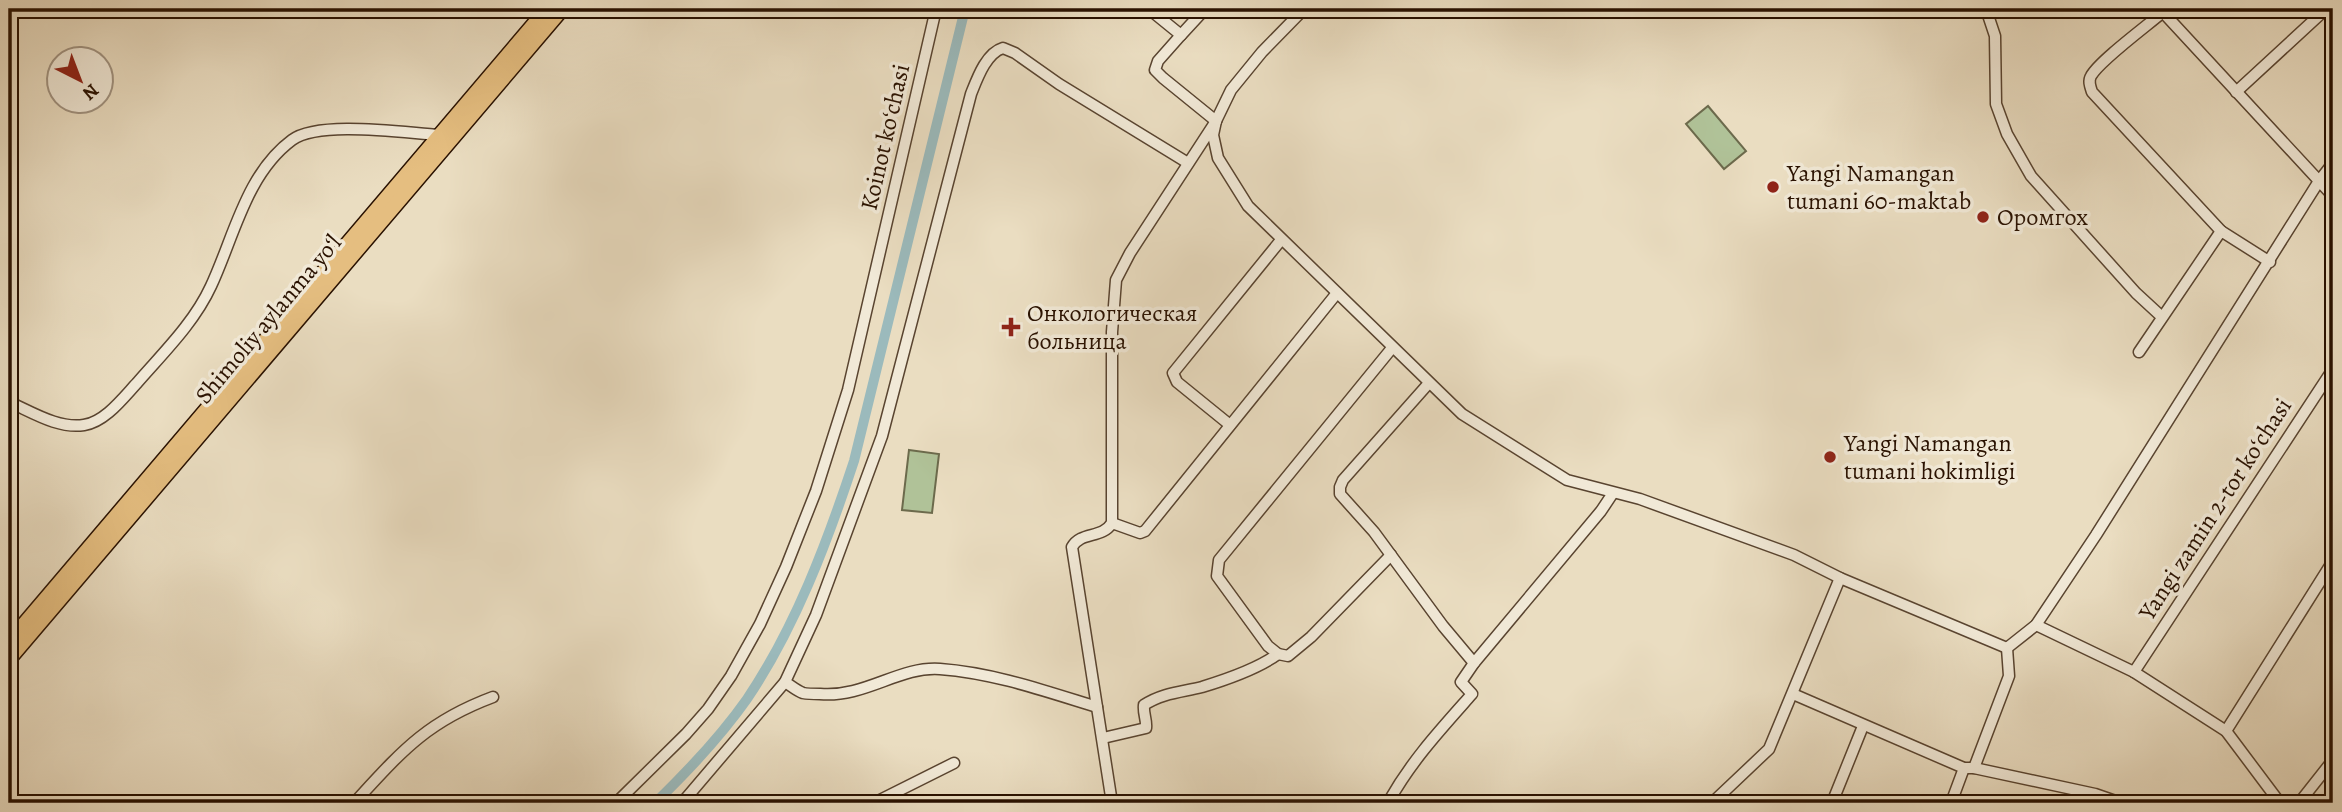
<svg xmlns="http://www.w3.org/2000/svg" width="2342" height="812" font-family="Alegreya,serif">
<rect width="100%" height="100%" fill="#eaddc1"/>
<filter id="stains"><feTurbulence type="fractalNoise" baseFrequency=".00286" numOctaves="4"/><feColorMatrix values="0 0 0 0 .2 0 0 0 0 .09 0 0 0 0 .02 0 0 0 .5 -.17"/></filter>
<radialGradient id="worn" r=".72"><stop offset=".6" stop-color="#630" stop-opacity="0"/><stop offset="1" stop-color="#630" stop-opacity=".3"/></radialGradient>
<g fill="#b0c298" stroke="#6c6a4c" stroke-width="2">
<polygon points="1708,106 1746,151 1724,169 1686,124"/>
<polygon points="909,450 939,454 932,513 902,510"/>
</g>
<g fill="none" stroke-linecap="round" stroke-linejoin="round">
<path stroke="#9bbabc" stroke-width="10" d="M655 803C688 771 721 736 747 699 795 628 827 543 854 461L965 9"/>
<g stroke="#594430" stroke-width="13">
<g id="minor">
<polyline points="1149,9 1181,35 1158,61 1155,70 1163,78 1216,121"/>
<polyline points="1986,9 1995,36 1996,104 2007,134 2031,176 2136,293 2162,317"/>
<polyline points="2160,9 2333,196"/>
<path d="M2163 12C2148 25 2099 61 2091 76 2088 81 2090 86 2092 92L2221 231"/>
<polyline points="1181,35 1205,9"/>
<polyline points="2236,92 2326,9"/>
<polyline points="1216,121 1213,135 1218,158 1248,206 1462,414 1567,480 1640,499 1794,555 1840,578 2007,648 2036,625 2096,535 2319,181 2333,163"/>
<polyline points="2139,352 2221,231 2270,262"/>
<polyline points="1429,383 1343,480 1340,487 1340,494 1374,532 1443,626 1474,663"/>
<path d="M9 402C32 412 58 429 84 425 105 422 123 398 137 383 163 353 194 323 211 286 234 237 246 174 292 140 319 120 405 133 439 135"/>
<polyline points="1230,425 1177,382 1173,373 1281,240"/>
<polyline points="1112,523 1140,533 1145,531 1337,293"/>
<polyline points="1391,555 1311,637 1288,656 1278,654 1268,646 1217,576 1219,560 1392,348"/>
<polyline points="2036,625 2134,672 2226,731 2280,803"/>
<polyline points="2134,672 2333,369"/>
<path d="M785 682C790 685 797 691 803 693 808 694 815 694 820 694 865 698 899 666 940 669 994 673 1045 691 1097 707"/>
<polyline points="1793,694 1964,768 1974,768 2095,794 2121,803"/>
<polyline points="2226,731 2333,561"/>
<path d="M1103 738 1146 728C1147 720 1143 714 1144 705 1162 693 1182 692 1202 687 1225 680 1259 668 1278 654"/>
<polyline points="1974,768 2009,676 2007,648"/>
<path d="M354 803C401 752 426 722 493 697"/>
<polyline points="616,803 686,734 708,709 731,676 760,624 786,567 816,491 848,390 936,9"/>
<path d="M682 803 785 682 816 615 882 436 971 94C977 79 986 53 1003 48L1015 53 1059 84 1188 163"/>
<polyline points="874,803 954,763"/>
<path d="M1112 803 1072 547C1081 531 1102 539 1112 523V332L1116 280 1130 253 1216 121 1231 90 1262 52 1304 9"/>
<path d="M1390 803 1389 801C1412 760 1441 729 1472 694L1461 682 1474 663 1601 511 1613 493"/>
<polyline points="1712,803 1769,749 1840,578"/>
<polyline points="1832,803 1863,726"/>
<polyline points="1951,803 1964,768"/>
<polyline points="2299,803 2333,760"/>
</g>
</g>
<g stroke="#291100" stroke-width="17">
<g id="major">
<polyline points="9,642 547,9"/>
<polyline points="9,659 562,9"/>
</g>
</g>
<use href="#minor" stroke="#f1e9d7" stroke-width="10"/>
<use href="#major" stroke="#e5be80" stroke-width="14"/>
</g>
<g fill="#8f2418" stroke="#f1e9d7" stroke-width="2.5">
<circle cx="1773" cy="187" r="7"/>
<circle cx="1983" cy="217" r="7"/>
<path d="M1007.5 316.5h7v7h7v7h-7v7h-7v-7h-7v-7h7z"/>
<circle cx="1830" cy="457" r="7"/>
</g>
<g text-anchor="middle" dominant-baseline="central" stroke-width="7" stroke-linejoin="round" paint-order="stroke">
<g font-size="24" fill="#291100" stroke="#f1e9d7">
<text transform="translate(885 137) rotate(-77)">Koinot koʻchasi</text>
<text transform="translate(268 319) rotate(-50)">Shimoliy aylanma yoʻl</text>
<text transform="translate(2215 509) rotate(-57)">Yangi zamin 2-tor koʻchasi</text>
</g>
<g font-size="24" fill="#291100" stroke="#f1e9d7" text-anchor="start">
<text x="1787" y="173">Yangi Namangan<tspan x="1787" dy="28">tumani 60-maktab</tspan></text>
<text x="1997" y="217">Оромгох</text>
<text x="1027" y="313">Онкологическая<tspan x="1027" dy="28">больница</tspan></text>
<text x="1844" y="443">Yangi Namangan<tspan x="1844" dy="28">tumani hokimligi</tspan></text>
</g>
</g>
<rect width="2342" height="812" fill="none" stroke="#eaddc1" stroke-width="35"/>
<rect x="10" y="10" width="2321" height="791" fill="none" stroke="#291100" stroke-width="3.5"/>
<rect x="18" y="18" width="2307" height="777" fill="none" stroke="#291100" stroke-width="2"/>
<g transform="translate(80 80) rotate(138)"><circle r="33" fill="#f1e9d7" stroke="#a19381" stroke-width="2"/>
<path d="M0-5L12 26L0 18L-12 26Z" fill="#8f2418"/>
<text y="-10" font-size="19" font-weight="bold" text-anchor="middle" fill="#291100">N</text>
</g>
<rect width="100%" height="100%" filter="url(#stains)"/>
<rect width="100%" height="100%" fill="url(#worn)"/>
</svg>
